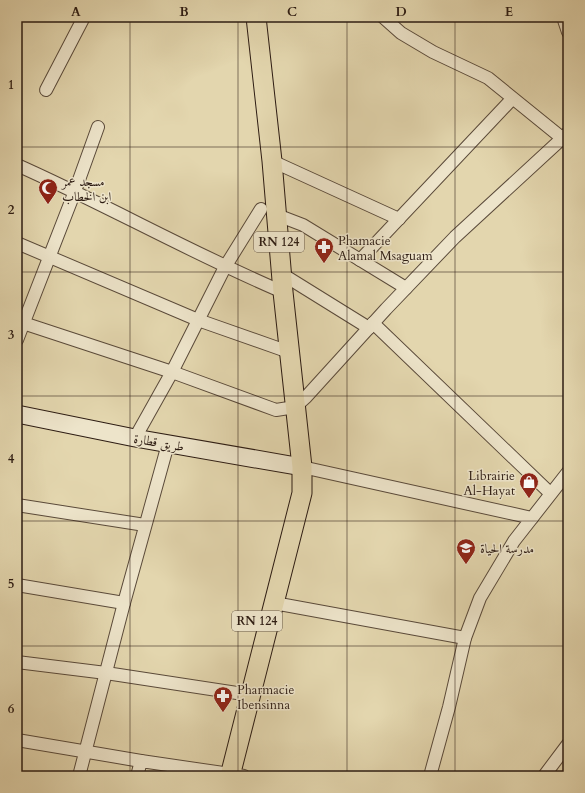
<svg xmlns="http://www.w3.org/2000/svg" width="585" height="793" font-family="Cardo,Amiri,serif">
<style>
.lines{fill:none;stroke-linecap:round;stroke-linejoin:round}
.minor-casing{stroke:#5a4a3a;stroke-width:14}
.secondary-casing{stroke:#2d1c13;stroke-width:19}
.primary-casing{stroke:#2d1c13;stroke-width:21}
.minor{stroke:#ede4ca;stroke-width:12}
.secondary{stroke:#ede4ca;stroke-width:17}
.primary{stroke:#e3d6ae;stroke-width:19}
.grid{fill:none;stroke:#2d1c13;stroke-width:1;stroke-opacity:0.55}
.labels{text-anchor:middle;stroke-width:3;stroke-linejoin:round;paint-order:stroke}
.shield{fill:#ede4ca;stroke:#67584a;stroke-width:1}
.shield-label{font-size:12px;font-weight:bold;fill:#2d1c13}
.poi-label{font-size:13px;fill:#2d1c13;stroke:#ede4ca;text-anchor:start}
.street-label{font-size:13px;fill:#2d1c13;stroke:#ede4ca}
.neatline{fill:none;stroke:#2d1c13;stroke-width:1.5}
.grid-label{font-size:13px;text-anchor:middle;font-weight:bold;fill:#2d1c13}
</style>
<rect width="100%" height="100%" fill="#e3d6ae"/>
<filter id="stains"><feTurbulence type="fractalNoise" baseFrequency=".005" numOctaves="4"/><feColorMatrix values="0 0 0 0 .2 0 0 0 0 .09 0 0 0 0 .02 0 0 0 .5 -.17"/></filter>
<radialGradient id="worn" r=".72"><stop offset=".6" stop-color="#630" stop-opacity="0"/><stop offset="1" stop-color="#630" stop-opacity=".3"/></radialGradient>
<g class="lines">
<g class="minor-casing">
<g id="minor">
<polyline points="383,17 401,33 433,52 488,78 562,138"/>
<polyline points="563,17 568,32"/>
<polyline points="46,90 84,17"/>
<polyline points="272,161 399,219"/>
<path d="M17,165C107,205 193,254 283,292"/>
<polyline points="277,215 303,225 406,288"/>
<polyline points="17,243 198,320 289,352"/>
<polyline points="360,260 512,99"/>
<polyline points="282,274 369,328"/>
<polyline points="17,321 172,372 276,410 295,407 306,397 386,309 455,237 568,133"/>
<polyline points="373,323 550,493"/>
<polyline points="17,340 75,191 98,127"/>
<polyline points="135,438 172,372 225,267 261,209"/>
<polyline points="302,467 532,518 568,472"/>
<polyline points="17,505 145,525"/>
<polyline points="17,585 124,603"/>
<polyline points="274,603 465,638"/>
<polyline points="17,662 106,673 250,695"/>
<polyline points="17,740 141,761"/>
<polyline points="79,776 124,603 168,444"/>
<polyline points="137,776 141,761 244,776"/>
<polyline points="430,776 449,707 465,638 480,598 514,541 532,518"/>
<polyline points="544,776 568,744"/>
</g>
</g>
<g class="secondary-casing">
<polyline id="secondary" points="17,414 135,438 302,467"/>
</g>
<g class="primary-casing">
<polyline id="primary" points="230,776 302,493 302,467 283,292 272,161 256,17"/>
</g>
<use href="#minor" class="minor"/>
<use href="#secondary" class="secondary"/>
<use href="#primary" class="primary"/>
</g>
<path class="grid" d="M130,17V776M238,17V776M347,17V776M455,17V776M17,147H568M17,272H568M17,396H568M17,521H568M17,646H568"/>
<defs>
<g id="mosque-pin" transform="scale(1)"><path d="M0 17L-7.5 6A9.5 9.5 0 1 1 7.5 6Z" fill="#8f2418" stroke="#ede4ca"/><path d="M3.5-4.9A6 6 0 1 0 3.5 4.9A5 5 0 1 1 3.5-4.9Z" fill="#fff"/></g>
<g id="pharmacy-pin" transform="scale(1)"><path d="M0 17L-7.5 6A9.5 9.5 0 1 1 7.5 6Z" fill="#8f2418" stroke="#ede4ca"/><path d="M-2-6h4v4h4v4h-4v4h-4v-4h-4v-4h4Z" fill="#fff"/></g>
<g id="shop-pin" transform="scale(1)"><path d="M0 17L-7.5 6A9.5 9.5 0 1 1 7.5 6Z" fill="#8f2418" stroke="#ede4ca"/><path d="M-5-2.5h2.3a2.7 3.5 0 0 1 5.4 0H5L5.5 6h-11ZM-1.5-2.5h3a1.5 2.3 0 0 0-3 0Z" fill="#fff"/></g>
<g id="school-pin" transform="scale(1)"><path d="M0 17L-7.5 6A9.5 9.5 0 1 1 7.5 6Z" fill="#8f2418" stroke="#ede4ca"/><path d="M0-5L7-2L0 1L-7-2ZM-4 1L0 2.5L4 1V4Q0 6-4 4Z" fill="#fff"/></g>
</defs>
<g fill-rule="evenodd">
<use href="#mosque-pin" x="48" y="188"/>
<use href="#pharmacy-pin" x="324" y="247"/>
<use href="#shop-pin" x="529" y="482"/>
<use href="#school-pin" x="466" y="548"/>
<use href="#pharmacy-pin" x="223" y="696"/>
</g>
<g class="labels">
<g class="shield">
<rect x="254" y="232" width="50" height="20" rx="3"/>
<rect x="232" y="611" width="50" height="20" rx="3"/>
</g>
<g class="shield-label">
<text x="279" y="246">RN 124</text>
<text x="257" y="625">RN 124</text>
</g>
<g class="poi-label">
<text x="62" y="186">مسجد عمر<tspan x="62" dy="15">ابن الخطاب</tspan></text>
<text x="338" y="245">Phamacie<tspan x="338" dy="15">Alamal Msaguam</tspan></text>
<text x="515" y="480" text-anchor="end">Librairie<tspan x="515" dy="15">Al-Hayat</tspan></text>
<text x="480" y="553">مدرسة الحياة</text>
<text x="237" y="694">Pharmacie<tspan x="237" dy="15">Ibensinna</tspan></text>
</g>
<g class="street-label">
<text transform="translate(159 442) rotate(10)" y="5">طريق قطارة</text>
</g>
</g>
<rect width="585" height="793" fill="none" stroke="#e3d6ae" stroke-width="44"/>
<rect x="22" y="22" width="541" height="749" class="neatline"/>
<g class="grid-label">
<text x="76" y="16">A</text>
<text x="184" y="16">B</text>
<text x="292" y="16">C</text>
<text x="401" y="16">D</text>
<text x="509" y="16">E</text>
<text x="11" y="89">1</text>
<text x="11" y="214">2</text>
<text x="11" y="339">3</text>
<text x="11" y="463">4</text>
<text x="11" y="588">5</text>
<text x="11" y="713">6</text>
</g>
<rect width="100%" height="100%" filter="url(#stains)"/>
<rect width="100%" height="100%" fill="url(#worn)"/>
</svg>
